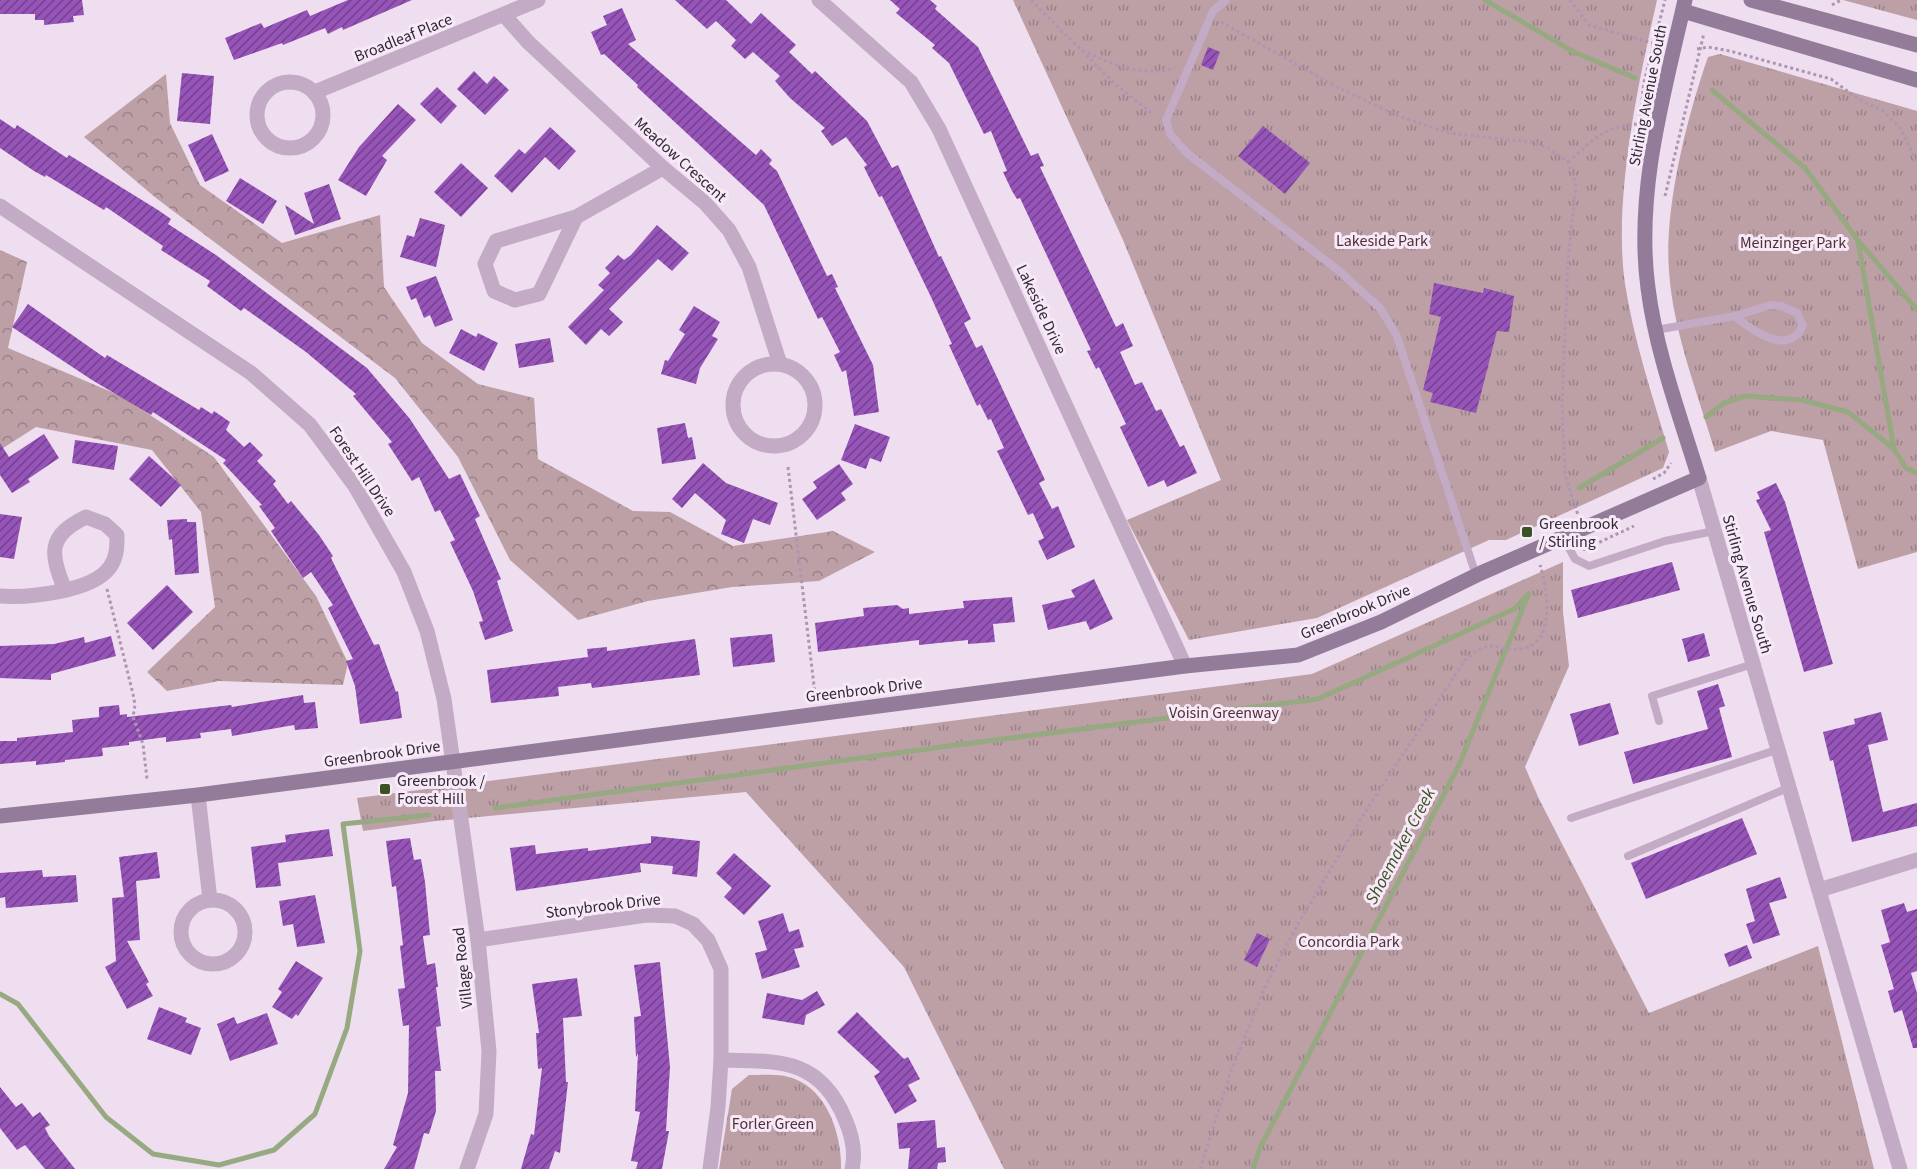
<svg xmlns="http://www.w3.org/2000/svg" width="1917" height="1169" font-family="'Source Sans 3',sans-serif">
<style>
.forest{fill:url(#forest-crowns)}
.park{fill:url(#park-tufts)}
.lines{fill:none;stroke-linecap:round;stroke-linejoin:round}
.stream{stroke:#96a980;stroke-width:5}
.building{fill:url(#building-hatch)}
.path{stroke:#ae95b2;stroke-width:3;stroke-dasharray:3 3;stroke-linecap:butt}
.lane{stroke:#c3abc6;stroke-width:8}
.street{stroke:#c3abc6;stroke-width:15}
.secondary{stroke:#937c9a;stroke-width:15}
.poi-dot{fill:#3b5223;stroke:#f7e9f8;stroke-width:2}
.labels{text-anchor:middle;stroke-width:6;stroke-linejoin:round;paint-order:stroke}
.street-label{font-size:16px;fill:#322935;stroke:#f7e9f8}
.park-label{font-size:16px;fill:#503037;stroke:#f7e9f8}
.poi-label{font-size:16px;fill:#322935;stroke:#f7e9f8;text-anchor:start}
.water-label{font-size:18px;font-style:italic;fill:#3b5223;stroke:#f7e9f8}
</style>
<defs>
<pattern id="forest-crowns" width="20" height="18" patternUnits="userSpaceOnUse" patternTransform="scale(1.5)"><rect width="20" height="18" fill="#bd9fa6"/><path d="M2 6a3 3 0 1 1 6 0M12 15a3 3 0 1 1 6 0" fill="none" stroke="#9a8288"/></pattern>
<pattern id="park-tufts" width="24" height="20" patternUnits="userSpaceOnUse" patternTransform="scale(1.5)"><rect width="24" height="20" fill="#bd9fa6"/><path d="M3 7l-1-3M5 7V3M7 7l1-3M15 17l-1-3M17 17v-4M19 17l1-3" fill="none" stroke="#9a8288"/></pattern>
<pattern id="building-hatch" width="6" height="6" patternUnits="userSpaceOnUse" patternTransform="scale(1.5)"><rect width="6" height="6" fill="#9653b8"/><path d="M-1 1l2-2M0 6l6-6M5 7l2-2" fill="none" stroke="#74418e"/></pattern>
</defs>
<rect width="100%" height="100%" fill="#eedeef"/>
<g class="forest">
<polygon points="166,74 170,123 200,185 282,243 380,215 384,287 422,343 478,384 534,398 538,459 633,511 670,512 733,546 833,531 875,552 819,581 732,587 648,601 578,620 510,560 458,457 395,378 156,198 84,137"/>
<polygon points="0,250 27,262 8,348 121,396 214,457 316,596 348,663 343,685 219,681 167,691 147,672 215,607 201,512 152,450 36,427 0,450"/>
</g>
<g class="park">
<path d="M1013,0H1657C1638,84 1613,199 1625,284C1634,342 1653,397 1669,452L1663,468L1506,540H1489L1317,618L1189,640L1127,520L1221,480L1123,240Z"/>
<polygon points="1843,0 1917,0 1917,20"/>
<path d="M1720,54L1917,111V552L1858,569L1823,440L1771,431L1715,452C1698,394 1673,332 1669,271C1664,208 1687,117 1708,57Z"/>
<polygon points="1563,562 1563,612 1569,666 1525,767 1539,799 1649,1013 1818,946 1874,1169 1004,1169 904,967 746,792 436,821 363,831 357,798 1312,674"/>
<path d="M749,1075C763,1075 781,1073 795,1079C828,1092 842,1136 841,1169H719L732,1089Z"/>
</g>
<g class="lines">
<g class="stream">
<polyline points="1485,0 1574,52 1635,78"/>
<polyline points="1712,90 1805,168 1857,239 1917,310"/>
<polyline points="1858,241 1894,449"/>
<polyline points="1706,417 1724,403 1746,396 1802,400 1848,412 1894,449 1906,468 1917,473"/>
<polyline points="1579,488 1663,438"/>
<polyline points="495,808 956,745 1318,699 1514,609 1529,594"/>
<polyline points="0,994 18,1004 106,1117 153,1154 219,1165 274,1150 315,1114 347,1028 360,951 343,824 429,815"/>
<polyline points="1253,1169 1260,1148 1459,765 1527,598"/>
</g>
</g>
<g class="building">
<polygon points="0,0 82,0 84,15 73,16 74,22 44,25 44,20 35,20 35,14 0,14"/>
<polygon points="348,0 412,0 343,30 342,27 328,34 325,28 283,45 282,43 234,60 225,38 261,23 264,28 307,10 310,16"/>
<polygon points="675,0 726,0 751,24 761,13 796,45 789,52 812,74 815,71 867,121 892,168 898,165 939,257 941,256 971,319 964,323 976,348 982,345 1045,480 1039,483 1052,509 1058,506 1075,547 1047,560 1038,541 1044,538 1033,513 1028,515 997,451 1004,448 991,419 988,420 980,404 977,406 949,345 952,344 931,297 882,196 879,197 864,167 867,165 846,137 832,146 821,131 825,128 790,98 775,81 780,76 753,52 745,59 731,46 736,40 716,21 707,29"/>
<polygon points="890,0 930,0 937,6 935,9 978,47 1031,156 1038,153 1044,166 1040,167 1116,327 1123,323 1133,346 1120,352 1135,385 1142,382 1156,411 1161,409 1180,447 1184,445 1197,473 1167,487 1164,480 1148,487 1120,427 1126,424 1099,367 1096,369 1087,351 1091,350 1020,198 1017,199 1012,191 1003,172 1007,171 991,131 984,134 949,63 932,48 935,45 896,13 900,9"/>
<polygon points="622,8 636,40 628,44 756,155 761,149 772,160 769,164 777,171 827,276 832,274 838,287 835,288 873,365 879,412 854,416 846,370 842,372 834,355 840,352 822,317 818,319 764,205 637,87 638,85 604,54 601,55 591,32 607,25 603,16"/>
<polygon points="1208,47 1220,52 1213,70 1201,65"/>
<polygon points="474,71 487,84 494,76 509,90 485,115 457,89"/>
<polygon points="182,73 214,76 210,124 177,121"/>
<polygon points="437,87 457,106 441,124 420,104"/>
<polygon points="398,104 416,120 382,156 387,160 366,196 338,180 359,147"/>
<polygon points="0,119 15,129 17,125 67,158 69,155 158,210 171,219 168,224 216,255 367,368 410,419 449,479 460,474 480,516 475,519 501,579 497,581 513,631 485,640 479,622 483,621 473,591 450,542 455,540 440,510 435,512 419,477 412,481 388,444 392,442 353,396 356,394 306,352 244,308 241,311 207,286 210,281 161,250 163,246 106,207 104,210 46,175 45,177 34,171 0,148"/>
<polygon points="1263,126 1310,163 1285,194 1238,156"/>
<polygon points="550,127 576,151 559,170 545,157 512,193 494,176 519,149 525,154"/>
<polygon points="212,134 229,171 205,182 188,145"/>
<polygon points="461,163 488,188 461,217 434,192"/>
<polygon points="240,178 277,201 263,224 226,201"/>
<polygon points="329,184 341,219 295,235 285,205 314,224 304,193"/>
<polygon points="420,218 445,225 436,267 400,257 407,235 414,237"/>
<polygon points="657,225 689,253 672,271 658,259 609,309 623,322 609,336 601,329 586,345 568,327 604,290 598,285 610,273 605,268 618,255 624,260 631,255"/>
<polygon points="436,276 453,320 435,327 430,315 424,318 416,298 411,300 406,287"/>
<polygon points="1434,283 1483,293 1484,288 1514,296 1509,332 1497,331 1476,413 1430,402 1433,393 1423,390 1441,317 1429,314"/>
<polygon points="28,304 105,358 107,355 199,410 201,407 212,414 214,411 230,422 226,430 244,447 250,442 263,455 257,461 276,481 273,484 288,504 291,501 319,535 333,556 331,558 374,645 379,644 396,692 398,691 402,718 360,724 355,686 346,661 353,659 328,608 333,605 311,572 303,578 271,531 275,528 259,506 262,505 223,463 226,460 153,412 151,415 92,380 12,327"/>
<polygon points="694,306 720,322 712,336 718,339 700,368 696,384 661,374 665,360 668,361 685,334 679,330"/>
<polygon points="461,329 476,337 478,333 498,343 484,371 449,353"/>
<polygon points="550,338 554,362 519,368 515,344"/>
<polygon points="685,423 688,438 692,437 696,459 662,464 657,428"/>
<polygon points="855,424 890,437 881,462 870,458 866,469 841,460"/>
<polygon points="44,434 59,458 28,479 30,482 12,493 0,475 0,443 9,457"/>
<polygon points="75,440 118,446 114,470 72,463"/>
<polygon points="149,456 181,485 161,507 129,479"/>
<polygon points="703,463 726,483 778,503 770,525 753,519 744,543 721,534 726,520 695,493 682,508 672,499"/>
<polygon points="839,464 853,484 841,493 846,500 817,520 802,499 817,488 813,482"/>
<polygon points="1776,483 1785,502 1833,664 1804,672 1764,532 1771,530 1756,500 1760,499 1757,492"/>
<polygon points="0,514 22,517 14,559 0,557"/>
<polygon points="187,519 187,522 196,522 199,573 175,575 172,539 169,540 167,520"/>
<polygon points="1672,562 1680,590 1578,618 1571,590"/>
<polygon points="1094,579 1113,619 1090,630 1086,621 1048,630 1042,605 1075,597 1071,590"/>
<polygon points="167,585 193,612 153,650 127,623"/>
<polygon points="1012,597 1015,622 993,624 995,642 968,644 968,640 919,645 919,640 818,652 815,623 864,616 863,608 897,605 903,609 909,608 909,614 964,608 963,601"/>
<polygon points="1704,633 1710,656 1688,662 1682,639"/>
<polygon points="772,634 775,662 733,667 730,638"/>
<polygon points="111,636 116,656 51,674 51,680 0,678 0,646 54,644 84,637 85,643"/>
<polygon points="695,639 700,675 592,688 591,683 558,687 559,696 491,703 487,670 588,657 587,649 607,647 607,651"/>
<polygon points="1718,684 1725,706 1719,708 1732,757 1633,784 1624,752 1708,729 1697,691"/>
<polygon points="303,695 304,703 315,702 318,728 295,730 294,725 232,736 231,729 200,733 201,738 166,742 166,737 129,742 129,745 102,748 103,756 65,760 65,762 36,765 36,761 0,764 0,741 17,741 17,738 73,732 72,720 99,717 99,707 119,705 120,715 127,714 127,717 231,705 232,707"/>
<polygon points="1610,703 1619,734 1579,746 1570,714"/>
<polygon points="1881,712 1888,740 1868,745 1883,812 1917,803 1917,826 1852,842 1833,760 1830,761 1823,732 1855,724 1854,719"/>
<polygon points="1742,818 1757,854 1646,899 1631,863"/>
<polygon points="329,829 333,856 278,863 281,886 256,888 251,847 286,842 285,835"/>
<polygon points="651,836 700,841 697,877 672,874 673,866 640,863 641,872 516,891 510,848 535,845 536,854 588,848 588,851 651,843"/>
<polygon points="410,838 414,860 421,859 425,882 430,935 423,936 427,965 435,963 438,987 436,987 441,1026 436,1027 441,1071 435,1071 436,1111 429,1134 424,1133 414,1169 384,1169 397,1147 393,1145 408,1093 409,1025 403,1026 398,989 405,988 400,946 403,945 396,886 392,887 386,841"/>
<polygon points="157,852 160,878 136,881 140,940 127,941 149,982 146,984 153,996 127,1009 105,967 116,961 112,898 124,897 119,857"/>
<polygon points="734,853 771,886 744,915 724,897 732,888 716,873"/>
<polygon points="42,870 43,877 76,875 78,902 6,908 5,897 0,898 0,873"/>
<polygon points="1780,877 1787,898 1769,903 1780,935 1753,944 1746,924 1755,921 1746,889"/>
<polygon points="315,895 325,943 297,947 293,924 283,926 279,901"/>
<polygon points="1904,903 1907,912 1917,909 1917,971 1911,973 1917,993 1917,1048 1913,1048 1902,1010 1894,1013 1888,991 1894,989 1881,945 1890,942 1881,910"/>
<polygon points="783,913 789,932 799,929 804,947 794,949 800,967 762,979 755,953 767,950 758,921"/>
<polygon points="1257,933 1270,939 1257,967 1244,960"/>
<polygon points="1747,945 1752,958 1729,967 1724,954"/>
<polygon points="296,961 323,978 298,1016 296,1014 292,1019 272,1007 282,992 278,989"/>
<polygon points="660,962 670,1067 666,1131 669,1131 662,1169 636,1169 638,1162 631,1161 640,1112 635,1111 638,1053 636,1057 634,1017 641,1016 634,965"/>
<polygon points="577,978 582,1016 563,1018 566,1082 568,1082 560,1153 555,1151 549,1169 521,1169 531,1134 534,1135 542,1068 538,1069 536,1033 539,1033 532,984"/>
<polygon points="817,991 825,1005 806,1015 804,1025 762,1018 767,993 802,1000"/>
<polygon points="159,1007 187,1018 185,1022 201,1028 191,1055 147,1039"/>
<polygon points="857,1012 904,1059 908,1057 920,1079 908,1085 917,1101 895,1114 874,1076 880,1072 837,1032"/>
<polygon points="267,1013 278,1044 230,1061 217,1024 234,1017 237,1024"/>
<polygon points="0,1087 16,1107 22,1103 33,1117 40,1112 50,1125 45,1128 49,1136 75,1169 45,1169 25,1145 17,1150 0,1128"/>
<polygon points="935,1120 937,1148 945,1147 946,1162 938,1163 937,1169 908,1169 910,1148 899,1149 897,1123"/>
</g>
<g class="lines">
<g class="path">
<polyline points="1031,0 1115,84 1154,115"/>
<polyline points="1570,0 1589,25 1652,43"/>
<polyline points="1832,5 1841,0"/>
<polyline points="1221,22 1335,86 1396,115 1448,133 1532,142 1548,148 1568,162 1576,185 1568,261 1562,404 1565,475 1578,515"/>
<polyline points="1697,49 1708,47 1730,51 1831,79 1858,99 1883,111 1901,129 1917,162"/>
<path d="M1082,50C1113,65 1140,77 1175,68"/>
<polyline points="1639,130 1644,82 1665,0"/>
<path d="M1568,162C1594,140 1603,126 1638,124"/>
<polyline points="1665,196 1704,33"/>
<polyline points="788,467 815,694"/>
<polyline points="1653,479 1664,473 1671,463"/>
<polyline points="1550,523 1559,520"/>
<polyline points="1583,550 1634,526"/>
<polyline points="107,589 133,694 135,705 133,717 143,744 147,779"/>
<path d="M1200,1169L1232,1068L1266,985L1299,922L1362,817L1465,660C1494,633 1498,655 1525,648C1556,641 1547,586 1540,565"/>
</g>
<g class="lane">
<polyline points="1226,0 1213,11 1166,120 1170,134 1187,153 1339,271 1380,308 1396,334 1476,575"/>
<path d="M1656,330L1735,316L1771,305L1781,306L1797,313L1803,325C1790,358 1751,330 1735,316"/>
<polyline points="1563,537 1575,559 1589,566 1665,541 1714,531"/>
<polyline points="1659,721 1652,696 1753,664"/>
<polyline points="1571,818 1779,749"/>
<polyline points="1628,856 1790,787"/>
</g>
<g class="street">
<polyline points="819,0 911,82 939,129 1185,666"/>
<polyline points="504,15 528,42 663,168 705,203 729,230 749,267 780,364"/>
<circle cx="290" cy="115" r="33"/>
<polyline points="315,92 538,0"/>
<polyline points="0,206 251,373 310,425 355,486 404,572 427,631 444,699 478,940 489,1051 486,1114 467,1169"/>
<polyline points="576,217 539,294 515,300 494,291 485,264 496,241 576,217 663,168"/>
<circle cx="774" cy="405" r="41"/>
<polyline points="1699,478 1900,1169"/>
<path d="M0,596C27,598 93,592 110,567C117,557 117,547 117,535L105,524L86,517C47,536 50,553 65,590"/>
<polyline points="198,795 210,900"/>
<polyline points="1819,890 1917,860"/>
<circle cx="213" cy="932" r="32"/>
<polyline points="478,940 646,915 675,916 693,924 708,940 721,969 721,1060 718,1107 710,1169"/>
<path d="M721,1060C779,1061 820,1058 845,1119C852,1135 856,1152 852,1169"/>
</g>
<g class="secondary">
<polyline points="1751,0 1917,45"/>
<polyline points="1683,11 1917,80"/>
<path d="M0,816L198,795L1185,666L1298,655L1381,622L1481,573L1699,478C1680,416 1656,352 1648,288C1635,192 1664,93 1685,0"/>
</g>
</g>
<g class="poi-dot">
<rect x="1521" y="526" width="12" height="12" rx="3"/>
<rect x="379" y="783" width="12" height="12" rx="3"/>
</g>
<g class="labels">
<g class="street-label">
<text transform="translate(403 37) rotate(-22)" y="6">Broadleaf Place</text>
<text transform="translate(1647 95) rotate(-79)" y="6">Stirling Avenue South</text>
<text transform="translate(681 159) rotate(42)" y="6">Meadow Crescent</text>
<text transform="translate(1042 309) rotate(65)" y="6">Lakeside Drive</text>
<text transform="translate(363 471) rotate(56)" y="6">Forest Hill Drive</text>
<text transform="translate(1748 584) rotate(74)" y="6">Stirling Avenue South</text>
<text transform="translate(1355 611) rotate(-23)" y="6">Greenbrook Drive</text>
<text transform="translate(864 689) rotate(-7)" y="6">Greenbrook Drive</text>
<text transform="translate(382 753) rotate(-8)" y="6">Greenbrook Drive</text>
<text transform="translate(603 905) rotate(-7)" y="6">Stonybrook Drive</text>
<text transform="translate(462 968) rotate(-96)" y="6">Village Road</text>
</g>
<g class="park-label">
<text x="1382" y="246">Lakeside Park</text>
<text x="1793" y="248">Meinzinger Park</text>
<text x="1224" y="718">Voisin Greenway</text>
<text x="1349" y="947">Concordia Park</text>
<text x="773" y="1129">Forler Green</text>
</g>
<g class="poi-label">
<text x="1539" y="529">Greenbrook<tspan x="1539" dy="18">/ Stirling</tspan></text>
<text x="397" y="786">Greenbrook /<tspan x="397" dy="18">Forest Hill</tspan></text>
</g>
<g class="water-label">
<text transform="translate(1400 846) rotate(-62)" y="6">Shoemaker Creek</text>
</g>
</g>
</svg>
